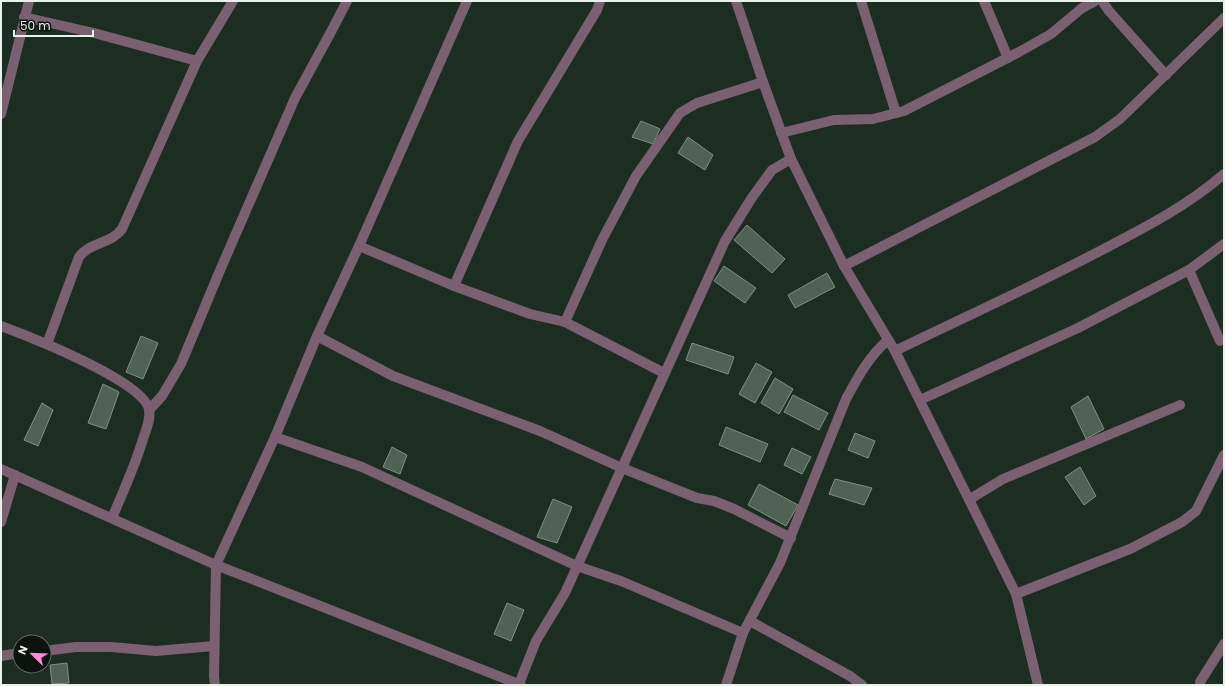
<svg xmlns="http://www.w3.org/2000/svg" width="1225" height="686" font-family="Poppins,sans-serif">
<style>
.building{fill:#4f6255;stroke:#7e9284}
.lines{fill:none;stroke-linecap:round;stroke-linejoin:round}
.minor{stroke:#7b6072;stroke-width:10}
</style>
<rect width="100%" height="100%" fill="#1c2d22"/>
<g class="building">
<polygon points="641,121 660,129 653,144 632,137"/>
<polygon points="688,137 713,155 705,170 678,153"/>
<polygon points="747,225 785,259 772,273 734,240"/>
<polygon points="724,266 756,288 745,303 714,281"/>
<polygon points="827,273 835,287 795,308 788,295"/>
<polygon points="141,336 158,343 143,379 126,372"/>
<polygon points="692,343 734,357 728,374 686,360"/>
<polygon points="756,363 772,372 755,403 739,394"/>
<polygon points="775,378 793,389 779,414 761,403"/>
<polygon points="103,384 119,392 106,429 88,423"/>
<polygon points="793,395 828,413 819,430 784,412"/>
<polygon points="1088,396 1104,429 1086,439 1071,407"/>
<polygon points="42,403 53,410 38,446 24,440"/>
<polygon points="726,427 768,444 760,462 719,445"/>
<polygon points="855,433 875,441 868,458 848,450"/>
<polygon points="392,447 407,455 400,474 383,467"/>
<polygon points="792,448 811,457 802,474 784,465"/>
<polygon points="1080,467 1096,496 1084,505 1065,477"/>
<polygon points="835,479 872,488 864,505 829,494"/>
<polygon points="759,484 798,505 786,526 748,505"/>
<polygon points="553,499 572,507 557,543 537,537"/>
<polygon points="507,603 524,610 511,641 494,634"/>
<polygon points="67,663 69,683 52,684 50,665"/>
</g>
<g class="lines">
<g class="minor">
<polyline points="736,1 763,82 791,159 844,266 895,351 1016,594 1038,685"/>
<polyline points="861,1 896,113"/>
<polyline points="984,1 1008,58"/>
<polyline points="1102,1 1109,11 1166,75"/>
<polyline points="24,17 94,33 197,61"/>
<polyline points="1,114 29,1"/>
<polyline points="781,133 834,120 873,119 904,111 1019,52 1051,34 1082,8 1095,1"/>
<polyline points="359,246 454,286 530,314 565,322 664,373"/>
<polyline points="844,266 1095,137 1120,119 1224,18"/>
<polyline points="1189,270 1220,341"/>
<polyline points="454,286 518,141 597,10 600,1"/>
<polyline points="565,322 602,240 636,176 680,113 697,103 763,82"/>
<path d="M1,326C28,336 146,382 149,410C151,419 146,430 143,439C135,466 123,492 112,518"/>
<polyline points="317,336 393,376 540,431 622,468 697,498 714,501 734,509 791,538"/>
<path d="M47,344L79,257C90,242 111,244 122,229L197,61L233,1"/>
<path d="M895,351C963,318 1031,287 1098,252C1142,229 1186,207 1224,174"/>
<polyline points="920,400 1078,328 1189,270 1224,244"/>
<polyline points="150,409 162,396 181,364 221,268 295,98 332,30 347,1"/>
<polyline points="275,437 362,467 577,566 621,581 743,633"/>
<polyline points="1,469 216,565 521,685"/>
<polyline points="970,499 1003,479 1180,405"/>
<polyline points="1,522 15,475"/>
<polyline points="1016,594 1130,549 1182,522 1196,511 1224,455"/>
<polyline points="750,621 850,676 862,685"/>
<polyline points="44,651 76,647 111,647 156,651 214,646"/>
<polyline points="1,656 20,653"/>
<polyline points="1200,682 1224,644"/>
<polyline points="519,684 536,641 565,593 725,241 751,199 772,170 791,159"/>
<polyline points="215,685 214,676 216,565 275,437 317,336 359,246 467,1"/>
<path d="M726,685L743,633L780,563L846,399C858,377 869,356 888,340"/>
</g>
</g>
<rect width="1225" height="686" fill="none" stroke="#e7f2ea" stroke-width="4"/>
<g transform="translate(32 654) rotate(293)"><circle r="19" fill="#0c130e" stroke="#646c66"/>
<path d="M0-3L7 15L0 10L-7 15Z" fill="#ff85df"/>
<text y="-6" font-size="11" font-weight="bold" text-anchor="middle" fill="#e7f2ea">N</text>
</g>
<path d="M14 30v6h79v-6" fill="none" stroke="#e7f2ea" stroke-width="2"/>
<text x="20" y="30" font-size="12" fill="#e7f2ea" stroke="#0c130e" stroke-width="3" paint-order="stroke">50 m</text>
</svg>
